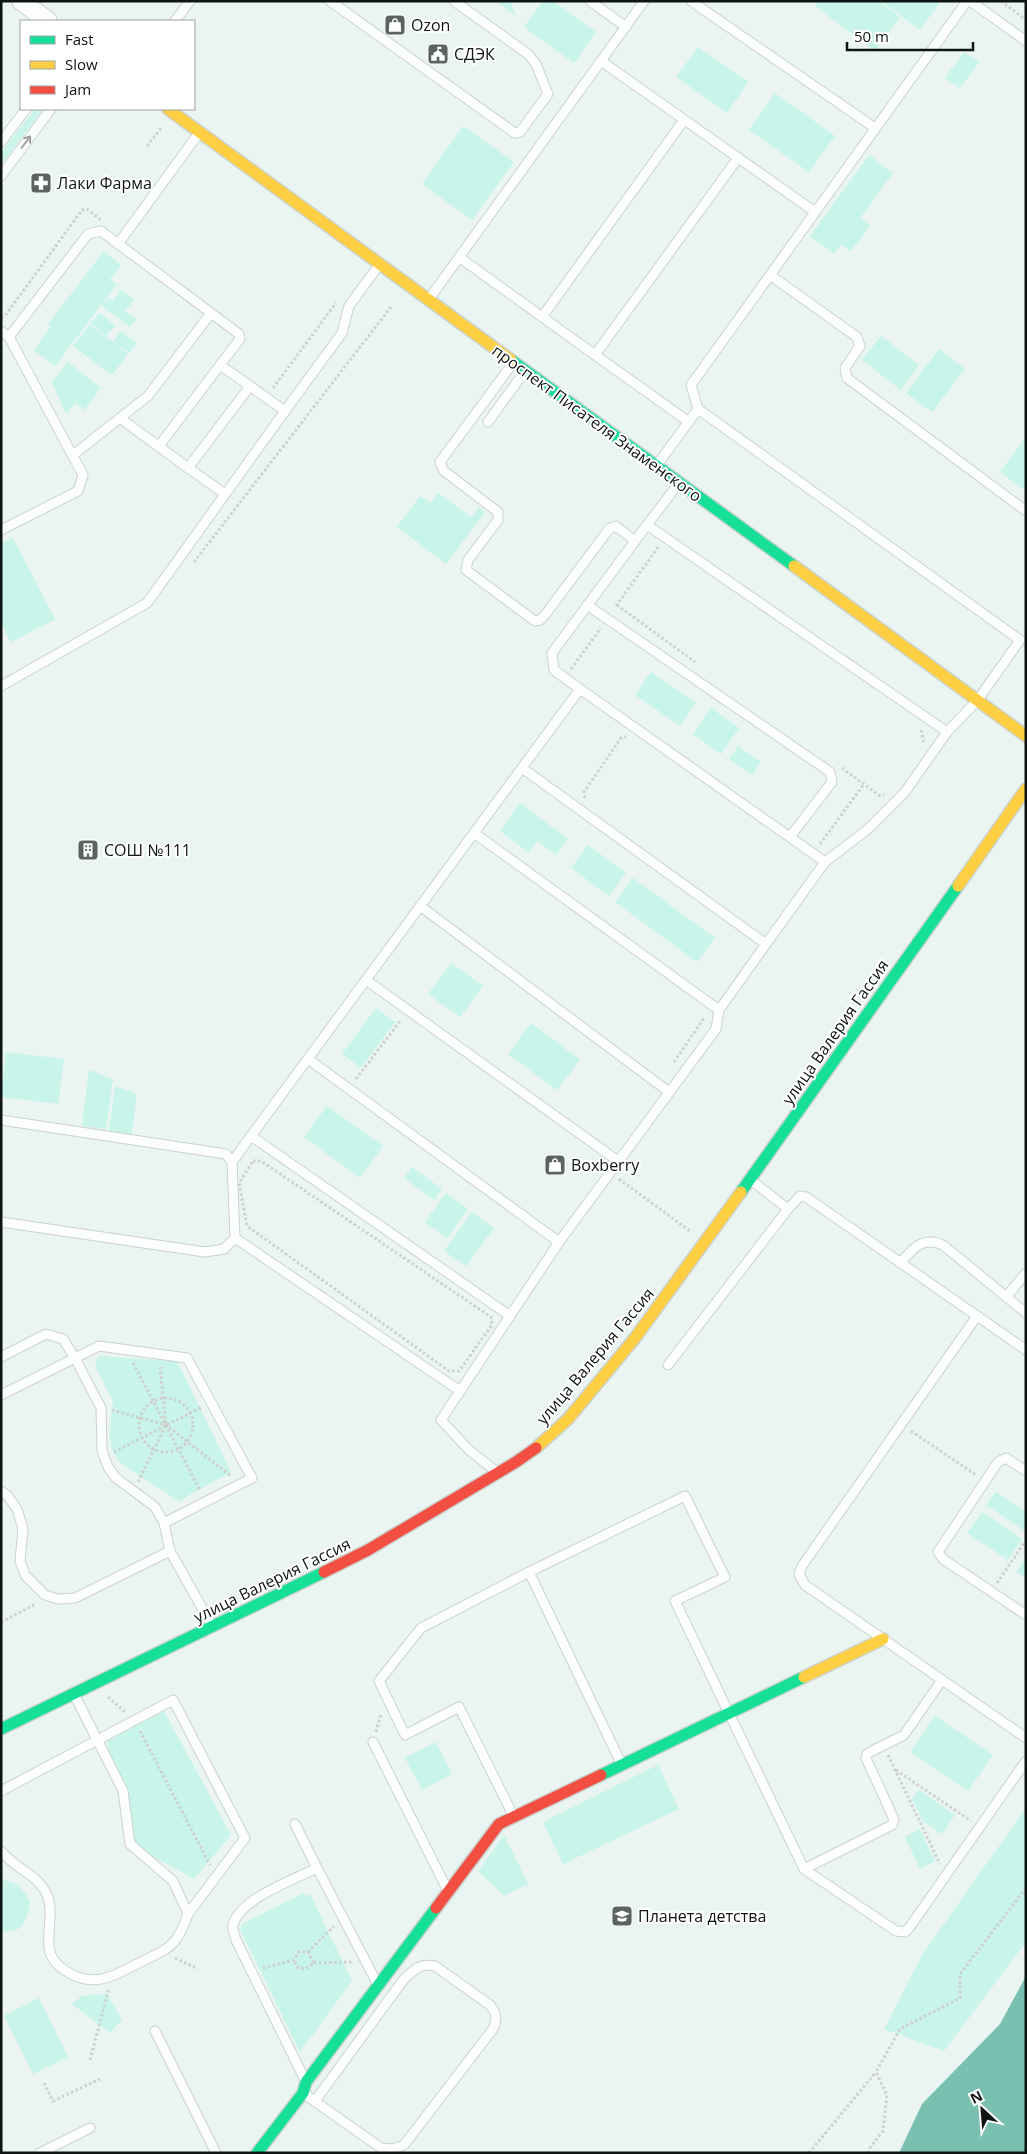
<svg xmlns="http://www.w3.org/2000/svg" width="1027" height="2154" font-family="'Open Sans',sans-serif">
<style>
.green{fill:#c8f4e9}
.water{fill:#79c0b1}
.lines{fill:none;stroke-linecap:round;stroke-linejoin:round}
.lane-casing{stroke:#cad2cf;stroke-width:11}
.street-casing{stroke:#cad2cf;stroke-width:20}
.fast-casing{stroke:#cad2cf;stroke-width:14}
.slow-casing{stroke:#cad2cf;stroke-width:14}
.jam-casing{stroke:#cad2cf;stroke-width:14}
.path{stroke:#cdd0cf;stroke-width:3;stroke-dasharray:2.5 2.5;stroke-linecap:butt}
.lane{stroke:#fcfefd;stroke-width:9}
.street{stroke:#fcfefd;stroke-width:18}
.fast{stroke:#16e098;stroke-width:11}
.slow{stroke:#ffcf43;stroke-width:11}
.jam{stroke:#f24e42;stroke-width:11}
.oneway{stroke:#9da09f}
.labels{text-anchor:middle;stroke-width:4;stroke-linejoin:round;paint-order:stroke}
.poi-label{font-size:16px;fill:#0e1412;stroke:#fff;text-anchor:start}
.street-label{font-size:16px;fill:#0e1412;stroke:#fff}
</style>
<rect width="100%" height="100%" fill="#eaf5f2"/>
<g class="green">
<polygon points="495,1 510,1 516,16"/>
<polygon points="543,1 553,1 596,32 574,63 524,27"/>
<polygon points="818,1 879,1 900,17 875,51 815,6"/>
<polygon points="881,1 936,1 939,4 920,30"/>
<polygon points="698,47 748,82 727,113 676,77"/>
<polygon points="964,52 979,62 960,88 945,78"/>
<polygon points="775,93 835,136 809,172 749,130"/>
<polygon points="35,109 43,109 1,165 1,153"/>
<polygon points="463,126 514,162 472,220 422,184"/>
<polygon points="869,155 893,173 860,218 870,226 851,251 841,245 834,254 810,236"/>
<polygon points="104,251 121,265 110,279 117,284 55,366 34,350 51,327 48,324"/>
<polygon points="121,290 134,300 125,311 136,319 130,327 102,306 108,298 113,301"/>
<polygon points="99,313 115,325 106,336 91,323"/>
<polygon points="90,324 128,354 112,375 73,346"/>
<polygon points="121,331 137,343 129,353 113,341"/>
<polygon points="881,336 919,365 901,390 862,360"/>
<polygon points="939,349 965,369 932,412 906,393"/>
<polygon points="68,362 101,388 84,410 75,403 67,413 64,410 52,382"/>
<polygon points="1026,437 1026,491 1000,472"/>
<polygon points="438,493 471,517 479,507 485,512 446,564 397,527 420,496 431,503"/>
<polygon points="13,538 55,619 11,642 1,624 1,543"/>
<polygon points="651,672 696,703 680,726 635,695"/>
<polygon points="711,708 739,728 721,754 693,734"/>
<polygon points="738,746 761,762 752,775 729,759"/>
<polygon points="520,803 568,839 556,855 537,841 528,852 500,831"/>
<polygon points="588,845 626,873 609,896 571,868"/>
<polygon points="633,878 715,938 697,962 615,902"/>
<polygon points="451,963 483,986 460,1017 428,994"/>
<polygon points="376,1008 395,1022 361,1068 342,1054"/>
<polygon points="531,1023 580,1060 557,1090 508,1054"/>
<polygon points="6,1052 64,1059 58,1104 1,1097"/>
<polygon points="89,1070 113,1079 106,1129 82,1126"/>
<polygon points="115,1086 137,1094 132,1134 109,1131"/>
<polygon points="327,1106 383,1146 360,1178 304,1137"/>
<polygon points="412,1167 442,1189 434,1200 404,1178"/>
<polygon points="446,1193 468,1209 447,1238 425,1222"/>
<polygon points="472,1212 494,1228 466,1266 444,1251"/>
<polygon points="98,1356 177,1361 231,1472 179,1501 120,1463 113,1452 109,1436 113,1401 95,1365"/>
<polygon points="996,1492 1026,1512 1026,1532 986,1505"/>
<polygon points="982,1512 1022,1539 1008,1560 967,1533"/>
<polygon points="1026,1557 1026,1578 1016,1572"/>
<polygon points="164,1711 231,1835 194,1879 130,1844 107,1741"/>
<polygon points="935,1716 993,1755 968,1791 910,1752"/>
<polygon points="436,1742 452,1774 422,1790 405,1758"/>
<polygon points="658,1765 679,1809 563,1864 543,1822"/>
<polygon points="919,1790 955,1815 942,1834 923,1821 912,1799"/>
<polygon points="1026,1808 1026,1942 944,2051 884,2029 922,1955"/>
<polygon points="920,1829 935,1861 920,1869 905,1837"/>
<polygon points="504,1835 528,1884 504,1896 478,1871"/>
<path d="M3,1880L19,1885L30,1901C28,1917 23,1936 1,1931V1881Z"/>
<polygon points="302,1894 311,1896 352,1981 300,2052 240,1930 242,1924"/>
<polygon points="107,1994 122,2020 110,2033 72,2004 82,1996"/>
<polygon points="39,1998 68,2057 33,2074 4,2016"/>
</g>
<polygon class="water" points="1026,1976 1026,2153 899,2153 922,2104 1000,2024"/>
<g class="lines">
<g class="lane-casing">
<g id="lane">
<polyline points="330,1 512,131 515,133 520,132 548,94 536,64 528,54 454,1"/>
<polyline points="590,1 626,27"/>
<polyline points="644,1 601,61 815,212"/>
<polyline points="691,1 875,128"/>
<polyline points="970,1 1026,41"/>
<polyline points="175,21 190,1"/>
<polyline points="1,142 26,109"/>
<polyline points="1,176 51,109"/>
<polyline points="118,244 199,133"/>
<polyline points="459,257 595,355"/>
<polyline points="770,275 857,337 860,346 845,368 847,378 1026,511"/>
<polyline points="429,299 601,61"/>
<polyline points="211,313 239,334 240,339 220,365 250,386"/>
<polyline points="542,317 684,120"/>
<polyline points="1,331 9,337 83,475 78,491 1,530"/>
<polyline points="9,337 88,234 101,231 211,313 148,396 120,418"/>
<polyline points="513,363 440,462 444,471 498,512 498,520 468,560 466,570 535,621 540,620 545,615 609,529 616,526 635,541"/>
<polyline points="698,409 1020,640 977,701 947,732"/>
<polyline points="488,422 525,371"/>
<polyline points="689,422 595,355 738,158"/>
<polyline points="159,446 220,365"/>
<polyline points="73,455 120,418 188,468 250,386 285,411 342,333 349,306 379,265"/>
<polyline points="657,465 698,409 691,385 967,1"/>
<polyline points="188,468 225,494"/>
<polyline points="647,525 679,483"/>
<polyline points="587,605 830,772 832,782 790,837"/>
<polyline points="1,686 147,603 285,411"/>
<polyline points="522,768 766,944 825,862 580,689"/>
<polyline points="474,833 719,1010"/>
<polyline points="420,906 669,1092"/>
<polyline points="366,980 618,1161"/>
<polyline points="308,1059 559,1242"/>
<polyline points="1,1120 226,1154 232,1162 235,1238 224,1249 205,1252 1,1222"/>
<polyline points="251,1136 580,689 554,670 552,653 647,525 947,732 905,792 867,830 825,862"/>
<polyline points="232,1162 251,1136 510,1316"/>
<polyline points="751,1180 788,1209 800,1196 806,1197 1026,1350"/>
<polyline points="235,1238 460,1391"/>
<path d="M900,1263C913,1248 923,1236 943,1245L1026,1313"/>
<polyline points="1006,1297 1026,1273"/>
<polyline points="977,1316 802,1566 799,1574 805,1585 1026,1738"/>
<polyline points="1,1357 46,1334 63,1339 75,1358 99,1346 187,1358 252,1478 164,1523"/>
<polyline points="668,1365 788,1209"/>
<polyline points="1,1395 75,1358 101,1408 102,1451 108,1467 116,1478 155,1507 164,1523 170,1551 211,1624"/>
<polyline points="1026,1471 1006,1458 998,1462 938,1552 943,1559 1026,1615"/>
<polyline points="497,1472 469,1450 441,1420 559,1242 716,1029 719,1010 766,944"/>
<polyline points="1,1491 7,1495 17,1509 23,1529 20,1561 25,1575 45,1595 58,1599 75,1598 170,1551"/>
<polyline points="373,1742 447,1889"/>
<polyline points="622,1765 529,1572 685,1496 725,1577 675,1601 804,1869 896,1931 905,1932 909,1928 1026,1761"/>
<polyline points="1,1791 173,1700 245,1838 188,1914"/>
<polyline points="514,1817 459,1707 405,1735 379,1681 421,1628 529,1572"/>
<path d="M295,1824L317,1868C295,1879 239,1899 233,1925C232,1929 235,1935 236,1940L305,2080"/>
<path d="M1,1851C15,1869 38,1874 47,1895C54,1911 47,1930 49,1947C50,1957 57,1966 66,1971C90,1987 109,1979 133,1966C146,1959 169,1951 177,1938C182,1931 185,1922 188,1914L173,1881L130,1844L123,1791L74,1694"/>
<polyline points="317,1868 377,1983"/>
<polyline points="804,1869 892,1825 894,1820 892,1815 866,1758 867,1754 872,1751 904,1735 942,1680"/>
<polyline points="155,2031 216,2153"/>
<path d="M303,2093L381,2148L392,2149L404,2145L493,2029C498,2019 496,2013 490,2005L435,1966C420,1963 415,1969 404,1979L315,2101"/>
<polyline points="40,2153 90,2128"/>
</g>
</g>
<g class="street-casing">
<polyline id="street" points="21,1 48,21"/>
</g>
<g class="fast-casing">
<g id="fast">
<polyline points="511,360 794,566"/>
<polyline points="741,1192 958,886"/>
<polyline points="1,1729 324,1572"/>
<polyline points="601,1775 804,1677"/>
<polyline points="257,2153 303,2093 306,2082 436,1908"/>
</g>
</g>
<g class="slow-casing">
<g id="slow">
<polyline points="168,109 511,360"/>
<polyline points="794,566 1026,736"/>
<polyline points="958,886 1026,789"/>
<polyline points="536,1448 568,1419 635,1338 741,1192"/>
<polyline points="804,1677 883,1639"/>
</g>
</g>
<g class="jam-casing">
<g id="jam">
<polyline points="324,1572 368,1550 516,1462 536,1448"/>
<polyline points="436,1908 499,1824 601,1775"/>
</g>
</g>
<g class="path">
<polyline points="1001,1 1026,20"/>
<polyline points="147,146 162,127"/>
<polyline points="1,317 5,316 82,210 87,209 101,220"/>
<polyline points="273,388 336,303"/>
<polyline points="194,562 391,307"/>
<polyline points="617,605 695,662"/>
<polyline points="616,606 659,546"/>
<polyline points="571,669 601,628"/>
<polyline points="921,730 924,743"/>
<polyline points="842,768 880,796 884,795"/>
<polyline points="585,798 584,792 621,738 626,737"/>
<polyline points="820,844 864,784"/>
<polyline points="674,1062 704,1018"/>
<polyline points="356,1079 401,1020"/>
<polygon points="253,1161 261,1161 491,1317 492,1325 459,1371 449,1371 247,1226 239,1183"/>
<polyline points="619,1179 690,1231"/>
<polyline points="133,1363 200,1490"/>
<circle cx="166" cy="1425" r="27"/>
<polyline points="112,1410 166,1425 231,1476"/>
<polyline points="911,1431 976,1475"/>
<polyline points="114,1452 202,1407"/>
<polyline points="138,1482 166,1425 160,1367"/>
<polyline points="997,1583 1026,1540"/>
<polyline points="1,1622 36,1604"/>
<polyline points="108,1697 126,1713"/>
<polyline points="140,1731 210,1865"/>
<polyline points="376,1732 381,1714"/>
<polyline points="888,1755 940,1864"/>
<polyline points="896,1770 971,1821"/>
<polyline points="308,1952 334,1926"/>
<polyline points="175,1958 196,1968"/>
<polyline points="314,1963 353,1962"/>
<polyline points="263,1968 294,1960 299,1952 308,1952 314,1963 305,1969 297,1967 294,1960"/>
<polyline points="90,2060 109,1988"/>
<polyline points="44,2083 53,2101 100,2079"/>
<polyline points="809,2153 876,2072"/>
<polyline points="868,2153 869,2149 883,2131 887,2095 876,2072 900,2029 960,1998 960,1974 1026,1888"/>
</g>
<use href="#lane" class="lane"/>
<use href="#street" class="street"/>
<use href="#fast" class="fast"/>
<use href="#slow" class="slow"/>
<use href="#jam" class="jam"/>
</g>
<defs><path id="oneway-shaft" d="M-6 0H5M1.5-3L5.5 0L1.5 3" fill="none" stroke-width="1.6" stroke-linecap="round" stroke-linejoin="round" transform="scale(1.25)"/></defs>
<use class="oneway" href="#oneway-shaft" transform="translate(26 142) rotate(-53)"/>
<defs>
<g id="shop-square" transform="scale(1.125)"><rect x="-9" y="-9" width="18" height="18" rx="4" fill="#5b6360" stroke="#fff"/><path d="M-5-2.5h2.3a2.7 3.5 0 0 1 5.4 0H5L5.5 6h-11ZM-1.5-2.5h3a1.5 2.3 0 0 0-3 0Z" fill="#fff"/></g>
<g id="civic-square" transform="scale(1.125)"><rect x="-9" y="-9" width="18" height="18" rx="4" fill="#5b6360" stroke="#fff"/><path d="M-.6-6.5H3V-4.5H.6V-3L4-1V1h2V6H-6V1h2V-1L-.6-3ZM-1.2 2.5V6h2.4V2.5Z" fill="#fff"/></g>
<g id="pharmacy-square" transform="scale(1.125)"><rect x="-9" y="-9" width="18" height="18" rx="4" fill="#5b6360" stroke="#fff"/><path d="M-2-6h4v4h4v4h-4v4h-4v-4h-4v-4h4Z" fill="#fff"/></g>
<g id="building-square" transform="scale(1.125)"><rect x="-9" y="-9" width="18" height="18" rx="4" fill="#5b6360" stroke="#fff"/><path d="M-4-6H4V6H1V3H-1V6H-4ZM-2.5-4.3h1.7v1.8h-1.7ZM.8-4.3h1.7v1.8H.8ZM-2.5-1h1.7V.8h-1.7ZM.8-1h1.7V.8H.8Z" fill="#fff"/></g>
<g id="school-square" transform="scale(1.125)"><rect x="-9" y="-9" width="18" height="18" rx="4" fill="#5b6360" stroke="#fff"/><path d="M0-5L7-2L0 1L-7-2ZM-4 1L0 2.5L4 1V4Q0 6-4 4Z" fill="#fff"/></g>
</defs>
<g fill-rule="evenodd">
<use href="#shop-square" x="395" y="25"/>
<use href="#civic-square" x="438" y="54"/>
<use href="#pharmacy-square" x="41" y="183"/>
<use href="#building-square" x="88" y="850"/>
<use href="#shop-square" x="555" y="1165"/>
<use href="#school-square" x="622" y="1916"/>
</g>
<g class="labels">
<g class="poi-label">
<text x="411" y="31">Ozon</text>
<text x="454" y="60">СДЭК</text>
<text x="57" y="189">Лаки Фарма</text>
<text x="104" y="856">СОШ №111</text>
<text x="571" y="1171">Boxberry</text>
<text x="638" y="1922">Планета детства</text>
</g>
<g class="street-label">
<text transform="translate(597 423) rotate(36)" y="6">проспект Писателя Знаменского</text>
<text transform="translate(835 1032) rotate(-55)" y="6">улица Валерия Гассия</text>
<text transform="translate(595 1356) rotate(-50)" y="6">улица Валерия Гассия</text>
<text transform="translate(272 1580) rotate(-26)" y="6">улица Валерия Гассия</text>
</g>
</g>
<rect width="1027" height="2154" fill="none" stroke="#0e1412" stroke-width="5"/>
<rect x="20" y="20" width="175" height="90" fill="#ffffff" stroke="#9fa1a0"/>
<rect x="30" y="36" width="25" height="8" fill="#16e098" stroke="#9fa1a0"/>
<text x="65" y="45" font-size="15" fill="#0e1412">Fast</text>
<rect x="30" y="61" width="25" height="8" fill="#ffcf43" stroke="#9fa1a0"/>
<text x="65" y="70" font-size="15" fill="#0e1412">Slow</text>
<rect x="30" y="86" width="25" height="8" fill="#f24e42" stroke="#9fa1a0"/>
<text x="65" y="95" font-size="15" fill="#0e1412">Jam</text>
<g transform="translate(982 2109) rotate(334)" stroke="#ffffff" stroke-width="4" paint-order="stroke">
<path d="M0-4L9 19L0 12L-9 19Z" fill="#0e1412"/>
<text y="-8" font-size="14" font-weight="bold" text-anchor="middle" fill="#0e1412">N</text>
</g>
<path d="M847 42v8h126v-8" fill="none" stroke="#0e1412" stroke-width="2.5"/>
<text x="854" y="42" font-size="15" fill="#0e1412" stroke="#ffffff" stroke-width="4" paint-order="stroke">50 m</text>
</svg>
